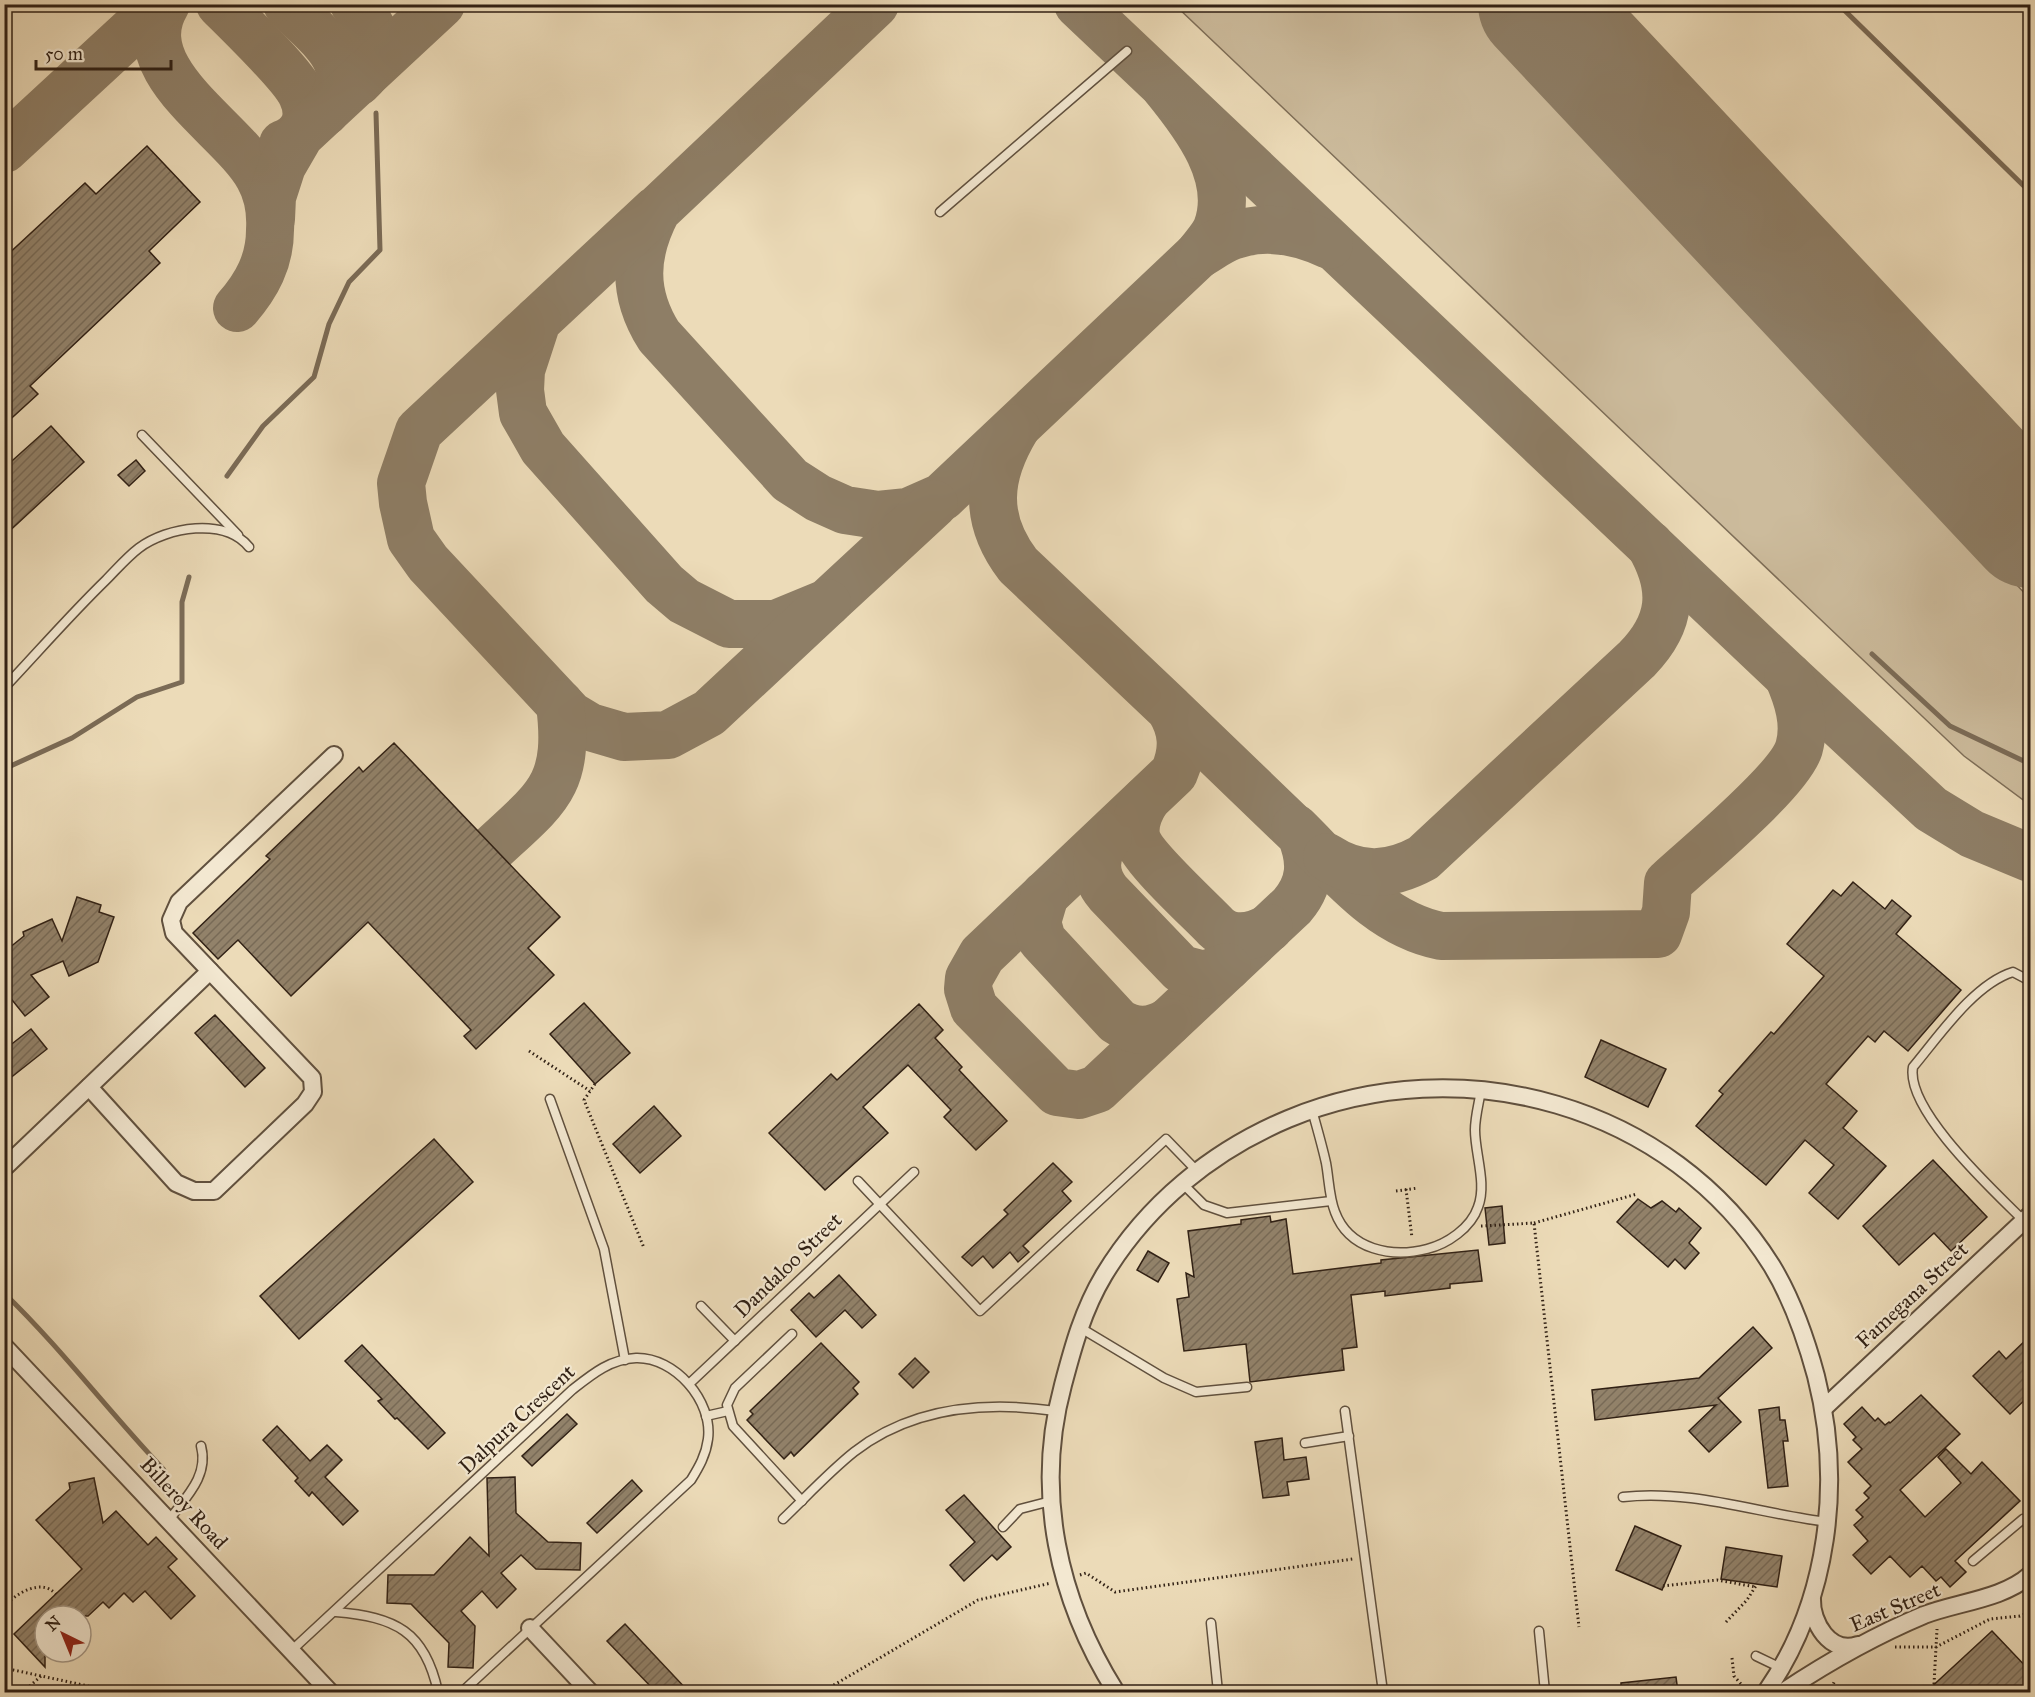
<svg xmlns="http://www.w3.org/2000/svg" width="2035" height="1697" font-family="'IM FELL Great Primer',serif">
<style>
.grass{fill:#ccbb9c;stroke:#7e6e58;stroke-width:1.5}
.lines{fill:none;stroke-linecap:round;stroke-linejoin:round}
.stream{stroke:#7b6b56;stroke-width:5}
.taxiway{stroke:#8e7e66;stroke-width:48}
.runway{stroke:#8e7e66;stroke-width:122}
.building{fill:url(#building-hatch);stroke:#312115;stroke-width:1.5}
.lane-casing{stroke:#60503e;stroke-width:11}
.street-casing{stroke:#60503e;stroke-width:20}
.path{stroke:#312115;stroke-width:3;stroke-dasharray:1.5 3;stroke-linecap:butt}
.lane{stroke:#f3e8d1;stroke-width:8}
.street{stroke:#f3e8d1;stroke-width:16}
.labels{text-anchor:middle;stroke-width:4.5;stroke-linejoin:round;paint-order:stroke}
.street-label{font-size:21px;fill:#312115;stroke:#f3e8d1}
</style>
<defs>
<pattern id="building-hatch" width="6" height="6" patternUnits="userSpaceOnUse" patternTransform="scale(1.5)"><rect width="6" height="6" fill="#92826a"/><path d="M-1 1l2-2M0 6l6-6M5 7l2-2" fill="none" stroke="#786a56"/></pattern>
</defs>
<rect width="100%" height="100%" fill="#ecdbb8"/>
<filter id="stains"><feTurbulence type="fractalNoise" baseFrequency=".00333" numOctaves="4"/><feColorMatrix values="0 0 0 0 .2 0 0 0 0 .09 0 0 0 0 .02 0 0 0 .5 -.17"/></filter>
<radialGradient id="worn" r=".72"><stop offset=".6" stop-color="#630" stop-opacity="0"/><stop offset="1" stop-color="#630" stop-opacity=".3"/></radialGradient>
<polygon class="grass" points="1175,5 1473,5 2030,599 2030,805 1964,756"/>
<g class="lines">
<g class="stream">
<polyline points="1838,4 2030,192"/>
<polyline points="227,476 263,426 314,377 329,324 349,282 380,250 376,113"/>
<polyline points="1872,654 1950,726 2030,764"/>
<polyline points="4,769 72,738 137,697 182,682 182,602 189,577"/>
<path d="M4,1293C61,1348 109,1412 164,1470"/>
</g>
<g class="taxiway">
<path d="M166,4C126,71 232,127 259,177C268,193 271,213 270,230C270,261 257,285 237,308"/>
<path d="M220,4C238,22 293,75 302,95C312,117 305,135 283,144"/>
<path d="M287,4C321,40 363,63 325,112"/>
<path d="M354,4C379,31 388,53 358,82"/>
<path d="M875,4L657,210C634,254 632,293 659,336L790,480L818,498L845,510L878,515L908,512L942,497L1198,255C1204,247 1213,238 1217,228C1236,177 1196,125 1165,87"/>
<polyline points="1078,4 1788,676 1931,809 1972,834 2030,858"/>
<polyline points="4,149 161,4"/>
<polyline points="655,211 537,321 521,370 520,390 523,413 543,448 664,584 684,601 729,624 776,624 827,603 934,504"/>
<polyline points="271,219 272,197 282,166 300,135 441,4"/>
<path d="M1198,255C1209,249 1220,240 1232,236C1265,224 1299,231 1329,245"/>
<polyline points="537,321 419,431 401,483 403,503 411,539 428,563 570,715 590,727 624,737 668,735 709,713 827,603"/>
<path d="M1016,428C987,476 983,519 1018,565L1170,709C1183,730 1184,750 1174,773L982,955L969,978L968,989L974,1008L1057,1092L1079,1095L1097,1089L1292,906C1311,884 1312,862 1301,835L1170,709"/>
<path d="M1146,800C1139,811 1134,823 1136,836C1140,856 1199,909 1216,927C1232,942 1252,937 1269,928"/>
<path d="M1295,828C1338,870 1379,924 1441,936L1658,934L1666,912L1668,883C1697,856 1789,781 1799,748C1806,723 1798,699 1788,676"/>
<path d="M1108,837C1094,855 1093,875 1108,893L1181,969L1204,975L1227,967"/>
<path d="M493,848C548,797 570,785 560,704"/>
<path d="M1327,857C1359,878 1390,876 1423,858L1637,659C1672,623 1675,589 1650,545"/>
<path d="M1045,895L1037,922L1042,940L1117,1021C1134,1033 1151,1032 1168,1022"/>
</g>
<polyline class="runway" points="1539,4 2030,527"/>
</g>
<g class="building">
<polygon points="147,146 200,202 149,251 160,263 30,386 38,394 4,425 4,258 85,183 96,194"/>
<polygon points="51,426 84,462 4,536 4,468"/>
<polygon points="136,460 145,471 129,486 118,475"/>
<polygon points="394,743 560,917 528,948 554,975 476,1049 464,1036 471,1030 368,922 291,996 238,940 218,959 193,933 270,859 266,856 291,832 359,767 363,772"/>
<polygon points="1853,882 1885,909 1892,900 1911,916 1896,934 1961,990 1908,1051 1884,1031 1875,1042 1868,1036 1826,1084 1857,1111 1843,1128 1886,1166 1838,1219 1809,1193 1834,1165 1805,1140 1766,1185 1696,1126 1723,1094 1719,1091 1771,1032 1774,1034 1824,976 1787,944 1833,890 1841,896"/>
<polygon points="77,897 101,905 99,912 114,917 98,962 69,976 63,961 31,975 49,997 25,1016 4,990 4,952 24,936 23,932 52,919 62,941"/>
<polygon points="584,1003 630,1053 595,1084 550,1034"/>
<polygon points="919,1004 943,1030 935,1038 962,1067 959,1070 1007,1121 976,1150 944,1117 951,1110 908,1065 863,1107 888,1133 825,1190 769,1133 831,1074 837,1080"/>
<polygon points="215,1015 265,1068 245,1087 195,1033"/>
<polygon points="31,1029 47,1049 4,1083 4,1050"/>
<polygon points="1601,1040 1666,1069 1648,1107 1585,1077"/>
<polygon points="654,1106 681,1136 640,1173 613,1144"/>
<polygon points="434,1139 473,1182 299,1339 260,1296"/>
<polygon points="1933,1160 1987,1217 1951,1251 1934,1233 1899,1265 1863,1226"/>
<polygon points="1053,1163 1072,1182 1062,1191 1071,1201 1023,1246 1029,1252 1018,1262 1010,1252 993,1268 983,1256 972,1266 962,1257 1008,1214 1004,1210"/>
<polygon points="1638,1199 1651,1208 1662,1201 1676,1212 1679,1208 1701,1228 1689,1243 1699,1253 1685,1269 1675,1259 1668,1267 1617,1222"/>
<polygon points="1502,1206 1505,1243 1489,1245 1485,1208"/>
<polygon points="1270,1216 1271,1222 1286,1219 1293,1274 1381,1263 1381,1260 1478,1250 1482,1281 1450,1284 1450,1288 1385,1296 1385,1291 1351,1295 1357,1347 1342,1349 1344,1370 1250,1382 1246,1344 1184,1351 1177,1299 1189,1297 1186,1273 1194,1277 1188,1231 1241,1224 1241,1220"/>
<polygon points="1148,1251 1169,1263 1158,1282 1137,1270"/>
<polygon points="839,1275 876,1315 862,1328 845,1310 816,1337 791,1310 809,1293 814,1298"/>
<polygon points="1753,1327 1772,1348 1718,1398 1741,1422 1709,1452 1689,1431 1716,1405 1595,1420 1592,1390 1699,1378"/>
<polygon points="2031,1335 2031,1394 2010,1414 1973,1376 1999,1351 2006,1359"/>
<polygon points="821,1343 859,1382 853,1388 858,1394 794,1456 791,1452 784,1459 747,1420 753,1414 750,1411"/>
<polygon points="362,1345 445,1433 428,1449 397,1418 395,1419 378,1401 382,1399 345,1361"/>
<polygon points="915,1358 929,1372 913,1388 899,1374"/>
<polygon points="1921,1395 1960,1434 1900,1490 1925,1517 1961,1483 1938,1457 1946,1449 1971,1474 1982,1462 2020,1501 1955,1561 1966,1572 1950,1587 1941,1577 1936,1581 1922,1566 1910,1577 1890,1556 1871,1574 1853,1555 1868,1541 1854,1525 1863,1517 1856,1510 1869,1498 1864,1493 1871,1486 1848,1462 1862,1449 1853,1440 1856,1437 1844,1424 1862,1407 1875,1421 1878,1418 1885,1425 1889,1422 1890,1423"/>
<polygon points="1779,1407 1780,1420 1785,1420 1788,1441 1783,1441 1788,1486 1768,1488 1759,1410"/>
<polygon points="567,1414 577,1424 532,1466 522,1456"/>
<polygon points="277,1426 310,1461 327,1445 342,1460 325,1477 358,1511 343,1525 312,1492 309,1496 295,1481 298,1478 263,1440"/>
<polygon points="1282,1438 1284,1460 1306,1457 1309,1479 1287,1482 1289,1495 1263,1498 1255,1442"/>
<polygon points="515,1477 516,1513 548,1542 581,1543 580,1570 536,1569 521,1555 501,1573 516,1589 497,1608 482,1591 461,1611 475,1626 473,1668 448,1667 449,1643 411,1604 387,1603 388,1575 434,1575 470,1537 489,1556 487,1478"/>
<polygon points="94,1478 103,1523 116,1511 148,1545 156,1537 177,1559 168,1567 195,1596 171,1619 145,1591 133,1602 124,1593 109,1608 103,1602 88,1616 45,1616 45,1667 14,1634 82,1569 36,1520 70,1489 69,1483"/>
<polygon points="632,1480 642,1491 597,1533 587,1523"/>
<polygon points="964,1495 1011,1547 997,1560 992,1555 964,1581 950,1565 975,1542 946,1510"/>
<polygon points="1635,1526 1681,1546 1662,1590 1616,1570"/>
<polygon points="1726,1547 1782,1556 1777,1587 1721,1579"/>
<polygon points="625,1624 689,1692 656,1692 607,1641"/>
<polygon points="1992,1631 2031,1672 2031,1692 1926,1692"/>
<polygon points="1676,1677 1678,1692 1621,1692 1621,1683"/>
</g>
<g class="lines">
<g class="lane-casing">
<g id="lane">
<polyline points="940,212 1127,51"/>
<polyline points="142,435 238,535"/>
<path d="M4,688C38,652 70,615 106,580C116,570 127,557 139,548C167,527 225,517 249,547"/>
<polyline points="550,1099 604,1249 625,1360"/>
<path d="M1312,1110C1317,1128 1322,1145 1326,1163C1329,1179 1329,1197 1335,1212C1349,1250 1392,1258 1427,1249C1447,1244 1471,1228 1478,1207C1487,1184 1475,1154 1475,1130C1475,1117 1479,1103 1481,1090"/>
<polyline points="858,1181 980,1311 1166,1139 1196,1170"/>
<polyline points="1182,1183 1204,1205 1227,1213 1331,1201"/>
<path d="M2024,1221C1995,1192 1905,1110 1913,1067C1939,1036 1974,984 2013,972L2030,981"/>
<polyline points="701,1306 735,1341"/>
<polyline points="1079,1327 1164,1378 1196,1392 1247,1387"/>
<polyline points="792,1334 735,1388 727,1405 733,1426 802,1501"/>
<polyline points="689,1384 914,1172"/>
<polyline points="1345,1411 1383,1692"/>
<polyline points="706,1416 728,1411"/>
<polyline points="1305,1443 1349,1436"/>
<path d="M1623,1497C1692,1489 1760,1514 1828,1522"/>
<path d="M783,1519C806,1497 829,1472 854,1452C912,1407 986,1401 1056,1411"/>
<path d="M169,1520C186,1497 209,1476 201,1446"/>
<polyline points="1003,1527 1020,1509 1051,1501"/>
<polyline points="1973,1561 2023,1519 2030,1526"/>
<path d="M336,1612C395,1617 425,1631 438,1692"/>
<polyline points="1211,1623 1218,1692"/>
<polyline points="1539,1631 1545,1692"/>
<path d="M291,1651L572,1390C591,1375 610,1359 636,1358C675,1357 713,1401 708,1439C706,1455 699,1467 691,1480L462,1692"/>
<polyline points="1756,1656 1781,1668"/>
</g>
</g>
<g class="street-casing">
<g id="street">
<polyline points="89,1087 176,1183 194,1191 214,1191 305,1104 313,1092 312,1078 174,933 171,920 179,902 334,755"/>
<polyline points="4,1168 210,971"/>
<polyline points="4,1346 330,1692"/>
<polyline points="1824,1408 2030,1215"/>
<path d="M1812,1599C1811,1622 1830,1655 1858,1645"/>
<polyline points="530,1628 590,1692"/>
<path d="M1116,1692C1058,1600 1034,1492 1063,1385C1073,1347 1083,1310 1104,1275C1147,1204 1212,1151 1288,1119C1461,1047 1671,1104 1772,1266C1792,1299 1806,1339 1816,1376C1843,1482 1829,1601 1766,1692"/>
<path d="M1783,1692C1828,1662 1874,1636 1924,1615C1958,1602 2003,1599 2030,1575"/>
</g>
</g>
<g class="path">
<polyline points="529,1051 590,1091"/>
<polyline points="595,1084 584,1100 644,1248"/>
<polyline points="1406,1189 1412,1238"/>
<polyline points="1396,1191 1418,1188"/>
<polyline points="1534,1223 1637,1194"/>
<polyline points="1481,1226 1534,1223 1579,1627"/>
<polyline points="1080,1575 1086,1573 1115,1592 1353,1559"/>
<polyline points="1663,1586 1717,1580 1756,1587"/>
<path d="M4,1606C17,1593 41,1578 56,1594"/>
<polyline points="1726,1622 1747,1600 1757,1584"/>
<polyline points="1895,1647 1936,1647 1990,1619 2020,1616 2030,1612"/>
<polyline points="1732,1658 1734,1676 1748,1692"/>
<polyline points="4,1668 116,1692"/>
<polyline points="1934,1684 1937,1629"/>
<polyline points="23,1692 41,1676"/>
<polyline points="822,1692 978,1600 1051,1583"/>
<polyline points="1830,1692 1835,1680"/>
</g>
<use href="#lane" class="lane"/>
<use href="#street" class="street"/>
</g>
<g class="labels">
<g class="street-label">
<text transform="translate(788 1265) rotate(-44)" y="7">Dandaloo Street</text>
<text transform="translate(1912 1295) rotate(-43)" y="7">Famegana Street</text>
<text transform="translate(517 1419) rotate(-43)" y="7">Dalpura Crescent</text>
<text transform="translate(184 1503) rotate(47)" y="7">Billeroy Road</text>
<text transform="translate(1895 1607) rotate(-23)" y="7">East Street</text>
</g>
</g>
<rect width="2035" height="1697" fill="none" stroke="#ecdbb8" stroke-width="24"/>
<rect x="6" y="6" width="2023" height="1685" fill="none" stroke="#312115" stroke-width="3"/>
<rect x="12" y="12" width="2011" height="1673" fill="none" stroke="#312115" stroke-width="1.5"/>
<g transform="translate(63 1634) rotate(317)"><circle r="28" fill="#f3e8d1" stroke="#a59886" stroke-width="1.5"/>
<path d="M0-4.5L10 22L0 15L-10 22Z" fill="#8f2418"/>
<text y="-9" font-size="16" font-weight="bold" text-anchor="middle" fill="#312115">N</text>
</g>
<path d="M36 60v9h135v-9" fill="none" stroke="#312115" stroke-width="3"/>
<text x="45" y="60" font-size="18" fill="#312115" stroke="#f3e8d1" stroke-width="4.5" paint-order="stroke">50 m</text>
<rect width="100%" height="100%" filter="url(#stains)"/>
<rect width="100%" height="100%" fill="url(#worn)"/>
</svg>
